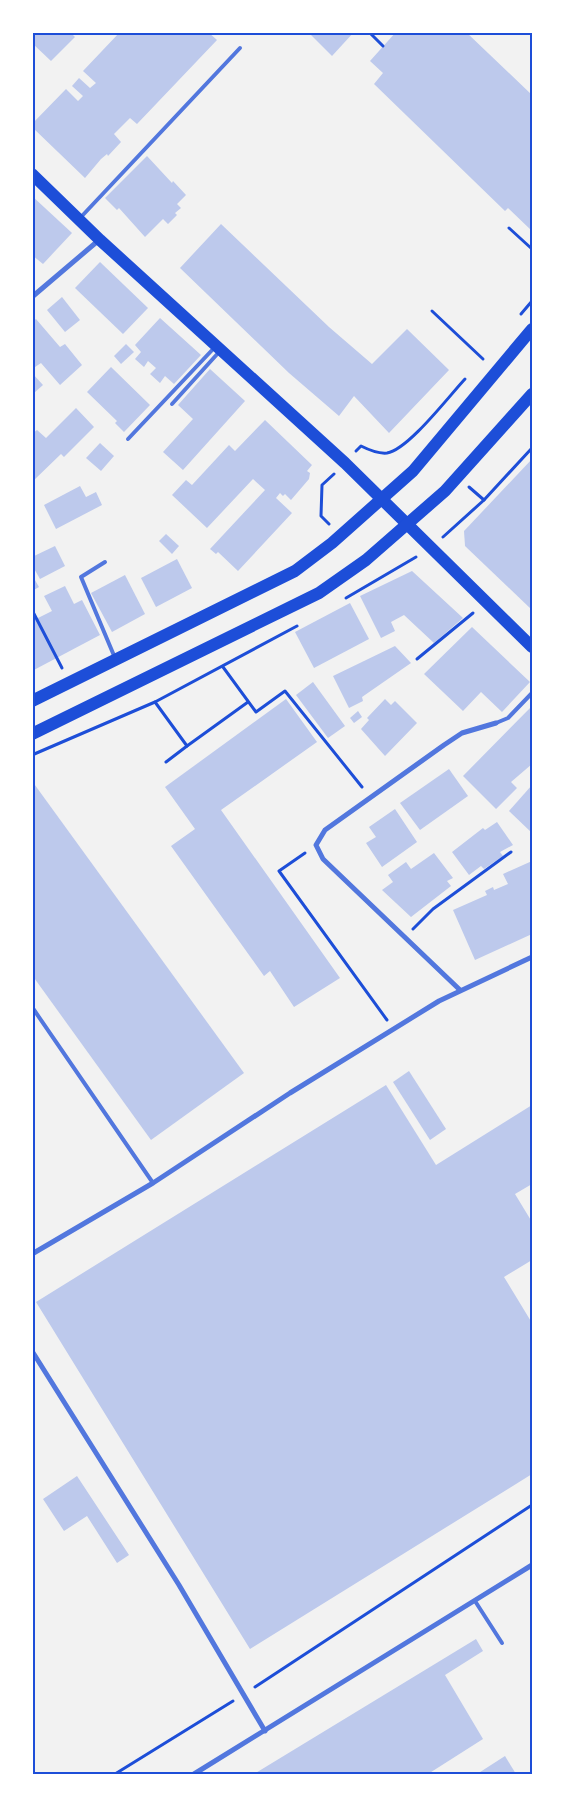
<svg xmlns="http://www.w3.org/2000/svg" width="565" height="1807" font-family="'Nunito Sans',sans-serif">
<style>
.building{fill:#bdc9ec}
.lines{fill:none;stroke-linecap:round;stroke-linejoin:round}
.path{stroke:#1d4ed8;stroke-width:3}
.service{stroke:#5277de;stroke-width:4}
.minor{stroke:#5277de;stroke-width:5}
.primary{stroke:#1d4ed8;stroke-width:12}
.neatline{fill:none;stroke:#1d4ed8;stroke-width:2}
</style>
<rect width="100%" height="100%" fill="#f2f2f2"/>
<g class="building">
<polygon points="32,32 70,32 75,37 51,61 32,43"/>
<polygon points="120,32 208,32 217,40 137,124 130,118 114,134 121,142 108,156 107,154 101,159 85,178 32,127 32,124 66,89 78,101 83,96 72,86 79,78 90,88 96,83 83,71"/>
<polygon points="308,32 354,32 332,56"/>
<polygon points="396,32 466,32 532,95 532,231 508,208 505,211 374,84 383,73 370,61"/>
<polygon points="147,156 172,183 173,181 186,195 177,204 181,208 175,213 177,215 168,224 163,219 145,237 119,208 117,210 105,198"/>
<polygon points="32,196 72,233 43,264 32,255"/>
<polygon points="221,224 329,327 372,364 407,329 449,370 389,433 354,396 339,416 289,373 180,268"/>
<polygon points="100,262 148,308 123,334 75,288"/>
<polygon points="62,297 80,320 65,332 47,310"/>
<polygon points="160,318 201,355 174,384 165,376 160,383 150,374 156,368 148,361 144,367 135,359 141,352 135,345"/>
<polygon points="36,319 60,347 65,344 82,365 60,385 41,363 32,369 32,322"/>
<polygon points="126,344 134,352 121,364 114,356"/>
<polygon points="111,367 150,405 124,432 115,423 117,421 87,392"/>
<polygon points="210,369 245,401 183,470 163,452 193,419 178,405"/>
<polygon points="32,373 43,385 34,393 32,392"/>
<polygon points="76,408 94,427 64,457 61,454 32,482 32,434 37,430 46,438"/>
<polygon points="265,420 312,465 307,471 310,473 309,479 291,500 285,494 283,496 280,493 276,498 292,513 238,571 218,552 216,554 210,549 265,490 253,479 207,528 172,495 186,480 192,485 229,445 235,451"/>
<polygon points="100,443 114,456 101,471 86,458"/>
<polygon points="532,459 532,610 465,546 464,531"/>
<polygon points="80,486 86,497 96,492 102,505 56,529 44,505"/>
<polygon points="166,534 179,546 172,554 159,541"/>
<polygon points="55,546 65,566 40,579 32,565 32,557"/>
<polygon points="177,559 192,588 156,607 141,578"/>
<polygon points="412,571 463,618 434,643 404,615 391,622 395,631 381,638 360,596"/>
<polygon points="32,575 39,587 32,591"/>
<polygon points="125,575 145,614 112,632 91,593"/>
<polygon points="65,586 74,604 82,600 100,635 32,671 32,621 52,611 44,596"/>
<polygon points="350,603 369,639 314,668 295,632"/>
<polygon points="472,627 530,682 502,712 481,692 463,711 424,674"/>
<polygon points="395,646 411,663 362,697 363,701 349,708 333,676"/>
<polygon points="313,682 345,726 328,738 296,695"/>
<polygon points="286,699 317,742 221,810 340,978 294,1007 270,971 264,976 171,846 195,829 165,787"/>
<polygon points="385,699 391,705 395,701 417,723 385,756 361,729 369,720 367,718"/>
<polygon points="532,706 532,764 511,782 517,788 496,809 463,776"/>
<polygon points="358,711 362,717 354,723 350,718"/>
<polygon points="449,769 468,796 420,830 400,803"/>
<polygon points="32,781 244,1073 151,1140 32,975"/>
<polygon points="532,785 532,833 509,811"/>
<polygon points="395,809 417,842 382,867 366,843 376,837 369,827"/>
<polygon points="497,822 513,845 500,852 503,856 484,869 481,866 469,875 452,852 483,828 485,830"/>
<polygon points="434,853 453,878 447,881 451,886 411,917 382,890 393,882 388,875 406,862 411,869"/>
<polygon points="532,861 532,934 475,960 453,910 487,895 485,891 493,887 494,890 508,884 503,874"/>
<polygon points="409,1071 446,1129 430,1140 393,1082"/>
<polygon points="386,1085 436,1165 532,1105 532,1184 515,1194 532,1222 532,1260 504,1277 532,1323 532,1474 250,1649 36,1302"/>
<polygon points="77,1476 129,1555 117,1563 87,1516 64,1531 43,1499"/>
<polygon points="476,1639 483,1651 445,1675 483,1739 428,1774 254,1774"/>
<polygon points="505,1756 516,1774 477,1774"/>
</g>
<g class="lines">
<g class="path">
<polyline points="369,32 383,46"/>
<polyline points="509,228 532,249"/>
<polyline points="432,311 483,359"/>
<polyline points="521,314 532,301"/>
<path d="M356,451L361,446C369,450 378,454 387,453C408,450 449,396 465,379"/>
<polyline points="469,487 484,500"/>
<polyline points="329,524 321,516 322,485 334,474"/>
<polyline points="443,537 484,500 532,448"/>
<polyline points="346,598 416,557"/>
<polyline points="32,610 62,668"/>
<polyline points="417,659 473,613"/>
<polyline points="223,667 256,712 285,691 362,787"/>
<polyline points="155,702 187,746 248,702"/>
<polyline points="32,755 155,702 297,626"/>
<polyline points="166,762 187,746"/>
<polyline points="305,853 279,871 387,1020"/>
<polyline points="413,929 433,909 511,852"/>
<polyline points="255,1687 532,1505"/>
<polyline points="115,1774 233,1701"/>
</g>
<g class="service">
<polyline points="81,217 240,48"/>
<polyline points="172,404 220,351"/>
<polyline points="128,439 215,347"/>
<polyline points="105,562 81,577 115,658"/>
<polyline points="496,723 508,718 532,693"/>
<polyline points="32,1007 153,1183"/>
<polyline points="475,1601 502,1643"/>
</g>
<g class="minor">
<polyline points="32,297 99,240"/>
<polyline points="460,990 323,859 316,845 325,830 444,745 462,733 496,723"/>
<polyline points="32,1254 153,1183 290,1093 439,1001 532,957"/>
<polyline points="32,1351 179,1585 265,1731"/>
<polyline points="194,1774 532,1565"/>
</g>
<g class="primary">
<polyline points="32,174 100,240 345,463 532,647"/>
<polyline points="32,701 295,571 332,543 413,471 532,329"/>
<polyline points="32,734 319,593 366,560 445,491 532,394"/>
</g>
</g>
<rect width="565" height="1807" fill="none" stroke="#ffffff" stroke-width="68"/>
<rect x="34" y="34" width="497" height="1739" class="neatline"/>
</svg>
